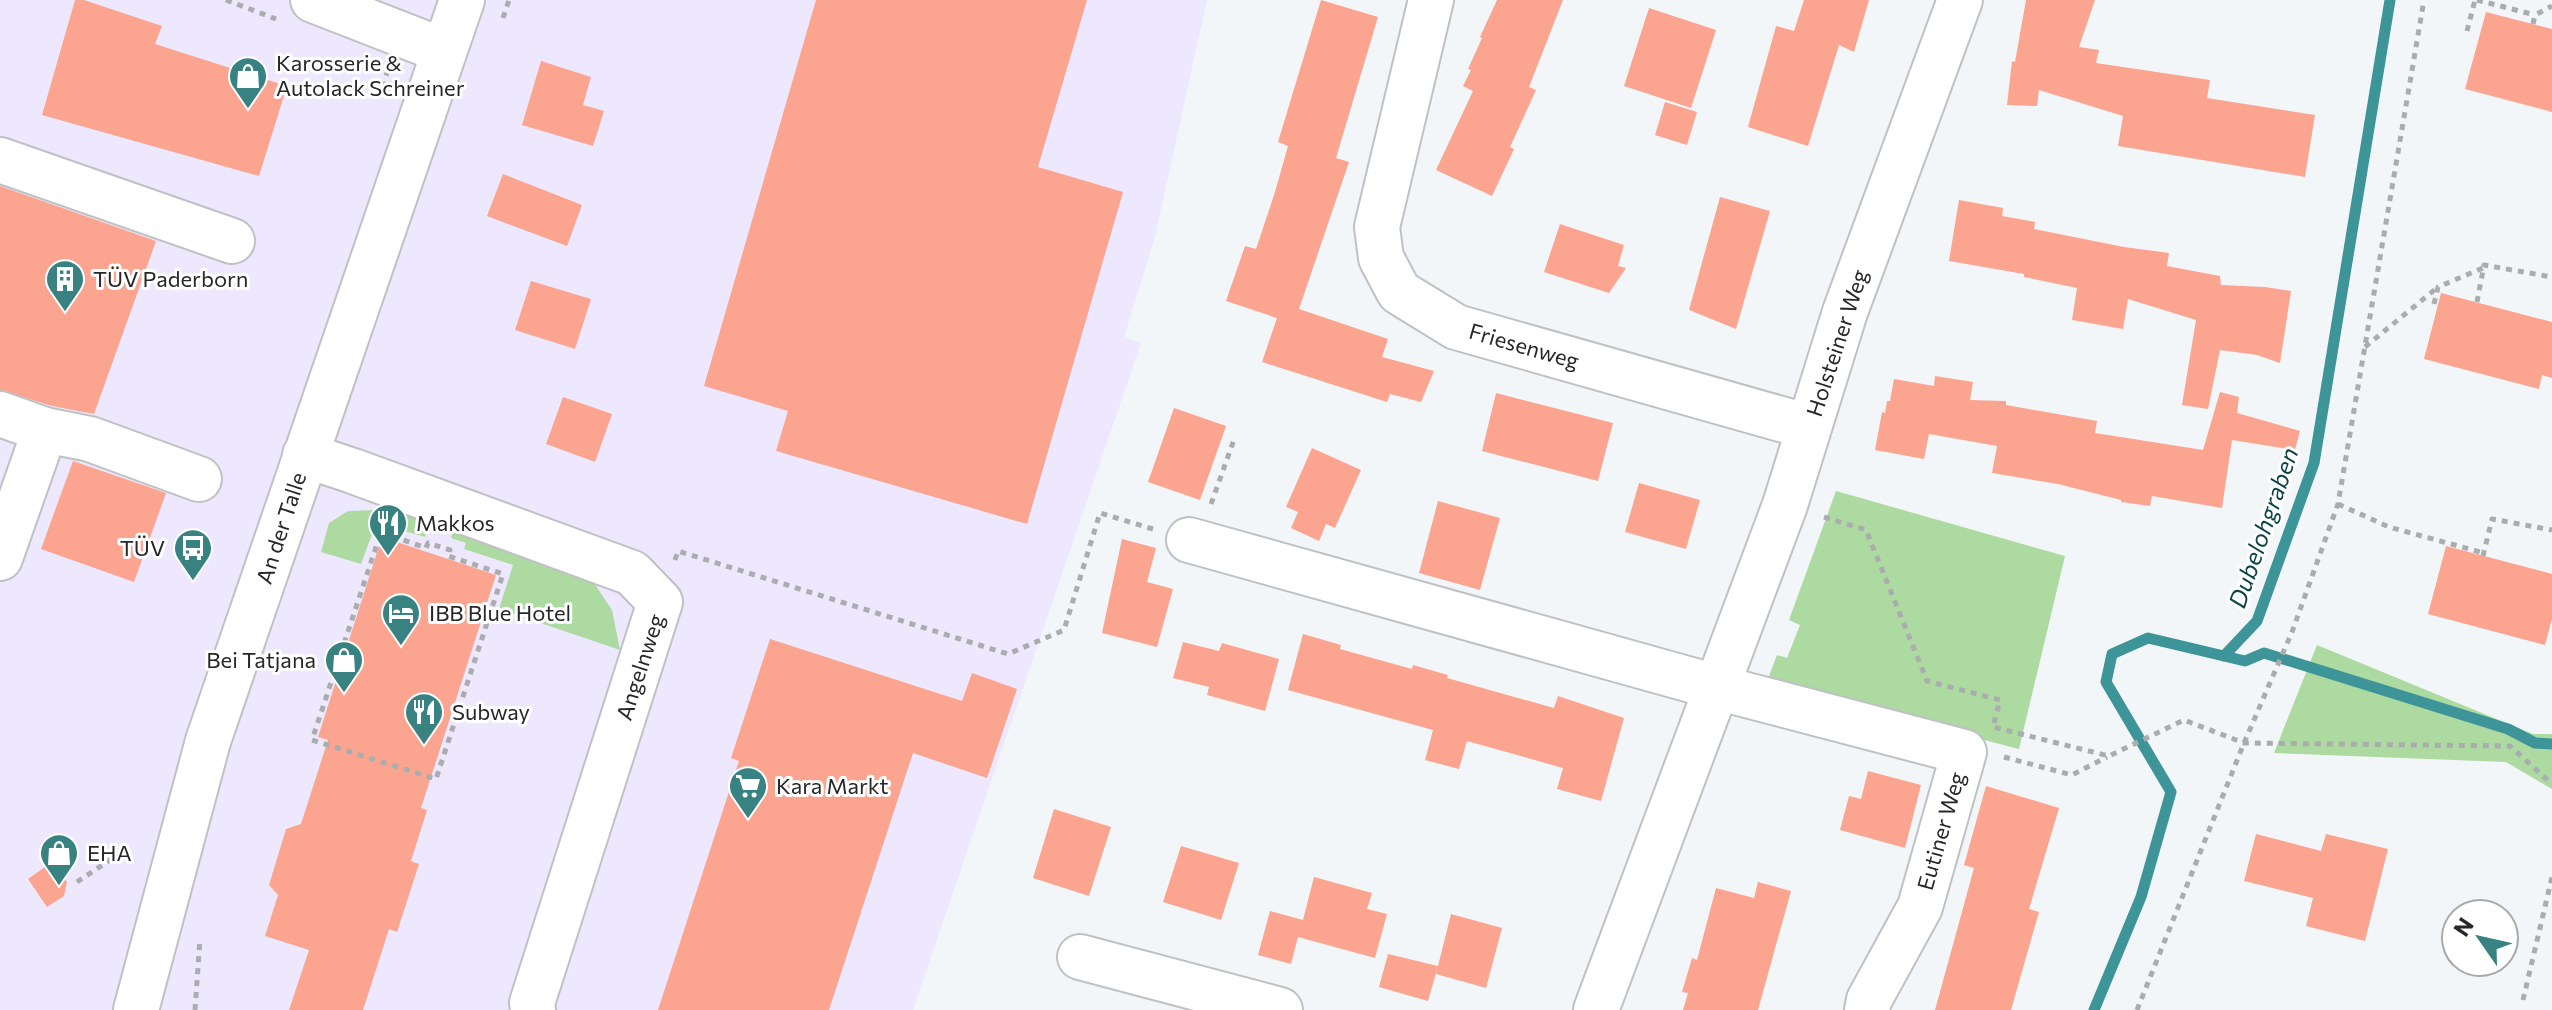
<svg xmlns="http://www.w3.org/2000/svg" width="2552" height="1010" font-family="Commissioner,sans-serif">
<style>
.commercial{fill:#ede8fe;fill-rule:evenodd}
.green{fill:#acdaa1}
.lines{fill:none;stroke-linecap:round;stroke-linejoin:round}
.stream{stroke:#3d9599;stroke-width:11}
.building{fill:#fba490}
.minor-casing{stroke:#bfc1c4;stroke-width:48}
.path{stroke:#aaacae;stroke-width:5;stroke-dasharray:6 6;stroke-linecap:butt}
.minor{stroke:#fff;stroke-width:44}
.labels{text-anchor:middle;stroke-width:6;stroke-linejoin:round;paint-order:stroke}
.poi-label{font-size:22px;fill:#262728;stroke:#fff;text-anchor:start}
.street-label{font-size:22px;fill:#262728;stroke:#fff}
.water-label{font-size:24px;font-style:italic;fill:#0b4447;stroke:#fff}
</style>
<rect width="100%" height="100%" fill="#f3f6f8"/>
<path class="commercial" d="M0,0H1207L1155,237L1124,337L1141,343L913,1010H0ZM376,523H442L427,531L424,537ZM466,543L612,610L500,609L513,565L465,549Z"/>
<g class="green">
<polygon points="1836,491 2065,556 2019,749 1766,684 1777,655 1787,658 1800,625 1789,620"/>
<polygon points="378,510 442,522 439,533 427,531 425,537 376,523 361,564 321,552 329,523 348,511"/>
<polygon points="454,527 590,577 612,610 620,650 499,609 513,565 464,549 466,543 451,538"/>
<polygon points="2317,645 2533,734 2552,734 2552,789 2506,762 2274,753"/>
</g>
<g class="lines">
<g class="stream">
<polyline points="2224,656 2245,661 2264,653 2508,729 2535,743 2552,744"/>
<polyline points="2094,1010 2141,897 2171,792 2106,682 2112,654 2148,638 2224,656 2257,621 2314,463 2390,0"/>
</g>
</g>
<g class="building">
<polygon points="75,0 84,0 162,26 155,44 287,86 259,176 42,115"/>
<polygon points="816,0 1087,0 1038,167 1123,192 1027,524 776,451 788,411 704,386"/>
<polygon points="1321,0 1378,17 1336,158 1349,162 1299,309 1388,339 1382,357 1434,371 1421,402 1390,394 1387,402 1262,362 1277,318 1226,301 1245,246 1256,249 1275,192 1288,146 1278,142"/>
<polygon points="1497,0 1563,0 1529,87 1536,90 1510,147 1514,149 1492,196 1436,170 1473,91 1463,86 1471,70 1468,69 1482,38 1480,37"/>
<polygon points="1804,0 1869,0 1854,52 1839,45 1808,146 1748,127 1776,26 1794,31"/>
<polygon points="2026,0 2095,0 2079,47 2099,50 2096,63 2210,80 2207,98 2315,115 2305,177 2118,146 2123,116 2039,90 2037,106 2007,105 2012,61 2015,62"/>
<polygon points="1649,8 1716,30 1691,108 1624,86"/>
<polygon points="2486,12 2552,29 2552,112 2465,89"/>
<polygon points="541,61 591,77 583,105 604,111 593,146 522,125"/>
<polygon points="1665,102 1697,112 1687,145 1655,135"/>
<polygon points="503,174 582,205 567,246 487,216"/>
<polygon points="0,186 156,241 94,414 52,406 0,390"/>
<polygon points="1720,197 1770,211 1736,329 1689,310"/>
<polygon points="1959,200 2003,208 2002,216 2035,222 2034,229 2124,247 2169,253 2167,266 2220,276 2221,285 2265,287 2291,291 2280,363 2257,355 2220,350 2208,409 2182,405 2196,320 2128,299 2123,329 2072,320 2077,288 2024,277 2024,274 1949,261"/>
<polygon points="1560,224 1624,245 1618,266 1626,268 1609,293 1544,272"/>
<polygon points="531,281 591,299 575,349 515,330"/>
<polygon points="2441,293 2552,322 2552,378 2542,375 2539,389 2424,359"/>
<polygon points="1935,376 1973,382 1970,400 2006,401 2006,405 2097,421 2095,433 2203,450 2220,392 2239,397 2237,413 2300,431 2295,450 2232,440 2222,508 2152,496 2150,506 2121,502 2121,500 2058,484 1992,473 1997,446 1929,434 1924,459 1875,450 1882,412 1885,413 1887,401 1890,401 1894,379 1934,386"/>
<polygon points="1496,393 1613,423 1598,481 1482,451"/>
<polygon points="563,397 612,414 595,462 546,444"/>
<polygon points="1174,408 1226,426 1200,500 1148,482"/>
<polygon points="1312,448 1361,470 1335,528 1326,524 1319,541 1291,528 1298,512 1286,507"/>
<polygon points="73,461 166,493 134,582 41,549"/>
<polygon points="1639,483 1700,500 1686,549 1625,532"/>
<polygon points="1438,501 1500,518 1480,590 1419,573"/>
<polygon points="382,537 496,575 421,808 427,810 411,861 419,864 397,932 389,929 363,1010 289,1010 309,950 265,936 278,895 269,885 286,829 301,824 328,740 318,737"/>
<polygon points="1122,539 1156,548 1147,582 1173,589 1157,647 1102,633"/>
<polygon points="2446,546 2552,574 2552,619 2545,645 2428,614"/>
<polygon points="1303,634 1341,645 1340,649 1412,669 1413,665 1448,675 1447,678 1554,708 1558,696 1624,718 1601,801 1557,789 1563,768 1467,741 1459,769 1425,760 1433,730 1288,690"/>
<polygon points="770,639 962,701 972,673 1017,689 987,778 913,753 829,1010 658,1010 739,761 731,758"/>
<polygon points="1183,642 1219,651 1222,643 1279,659 1265,711 1207,695 1209,687 1173,678"/>
<polygon points="1868,771 1921,785 1905,848 1840,830 1849,796 1861,799"/>
<polygon points="1986,786 2059,808 2029,909 2039,912 2011,1010 1935,1010 1974,868 1964,865"/>
<polygon points="1054,809 1111,827 1089,896 1033,878"/>
<polygon points="2256,834 2321,851 2326,834 2388,849 2365,941 2306,926 2313,898 2244,881"/>
<polygon points="1181,846 1239,863 1221,920 1163,902"/>
<polygon points="45,867 59,870 67,882 64,896 47,907 28,879"/>
<polygon points="1314,877 1372,893 1367,909 1387,914 1375,958 1298,937 1291,964 1258,955 1270,911 1303,920"/>
<polygon points="1758,882 1791,891 1758,1010 1683,1010 1688,993 1682,992 1692,958 1697,960 1716,888 1754,898"/>
<polygon points="1451,914 1502,928 1486,988 1436,974"/>
<polygon points="1388,954 1438,966 1428,1001 1379,987"/>
</g>
<g class="lines">
<g class="minor-casing">
<g id="minor">
<polyline points="313,0 444,51"/>
<polyline points="1431,0 1377,227 1381,258 1399,292 1456,327 1809,427"/>
<polyline points="0,160 232,241"/>
<polyline points="0,414 45,430 0,558"/>
<polyline points="45,430 90,439 199,479"/>
<polyline points="305,455 353,471 632,573 660,602 532,1003 533,1010"/>
<polyline points="1189,540 1716,687 1964,752 1920,907 1869,1000 1867,1010"/>
<polyline points="1080,957 1280,1010"/>
<polyline points="136,1010 208,741 462,0"/>
<polyline points="1596,1010 1785,505 1845,312 1960,0"/>
</g>
</g>
<g class="path">
<polyline points="226,0 276,19"/>
<polyline points="2477,0 2535,15"/>
<polyline points="503,18 509,0"/>
<polyline points="2533,24 2535,15 2552,6"/>
<polyline points="2467,31 2475,0"/>
<polyline points="382,87 387,73"/>
<polyline points="2477,302 2484,265 2552,277"/>
<polyline points="2434,304 2438,287 2483,268"/>
<polyline points="2365,347 2438,287"/>
<polyline points="1211,504 1235,437"/>
<polyline points="2338,504 2389,527 2484,553"/>
<polyline points="1824,517 1866,530 1927,681 2000,700 1993,727 2109,756 2184,720 2244,743 2510,746 2552,784"/>
<polygon points="381,532 426,548 428,543 450,550 448,556 503,574 436,779 312,740"/>
<polyline points="2483,556 2492,519 2552,530"/>
<polyline points="675,560 678,551 1008,654 1064,630 1100,513 1153,529"/>
<polyline points="2004,757 2072,775 2107,757"/>
<polyline points="77,882 119,854"/>
<polyline points="2523,1000 2552,877"/>
<polyline points="195,1010 200,939"/>
<polyline points="2137,1010 2244,743 2292,632 2338,504 2424,0"/>
</g>
<use href="#minor" class="minor"/>
</g>
<defs>
<g id="shop-pin" transform="scale(2)"><path d="M0 17L-7.5 6A9.5 9.5 0 1 1 7.5 6Z" fill="#398282" stroke="#fff"/><path d="M-5-2.5h2.3a2.7 3.5 0 0 1 5.4 0H5L5.5 6h-11ZM-1.5-2.5h3a1.5 2.3 0 0 0-3 0Z" fill="#fff"/></g>
<g id="building-pin" transform="scale(2)"><path d="M0 17L-7.5 6A9.5 9.5 0 1 1 7.5 6Z" fill="#398282" stroke="#fff"/><path d="M-4-6H4V6H1V3H-1V6H-4ZM-2.5-4.3h1.7v1.8h-1.7ZM.8-4.3h1.7v1.8H.8ZM-2.5-1h1.7V.8h-1.7ZM.8-1h1.7V.8H.8Z" fill="#fff"/></g>
<g id="restaurant-pin" transform="scale(2)"><path d="M0 17L-7.5 6A9.5 9.5 0 1 1 7.5 6Z" fill="#398282" stroke="#fff"/><path d="M-5-6h1v4h1v-4h1v4h1v-4h1v5L-1.5 .5V6h-2V.5L-5-1ZM5-6V6H3V1.5H1.5Q1.5-4 5-6Z" fill="#fff"/></g>
<g id="bus-pin" transform="scale(2)"><path d="M0 17L-7.5 6A9.5 9.5 0 1 1 7.5 6Z" fill="#398282" stroke="#fff"/><path d="M-5-6H5V4H4V6H2V4H-2V6H-4V4H-5ZM-3.5-4V0h7V-4ZM-3.5 1.2v1.5H-2V1.2ZM2 1.2v1.5H3.5V1.2Z" fill="#fff"/></g>
<g id="hotel-pin" transform="scale(2)"><path d="M0 17L-7.5 6A9.5 9.5 0 1 1 7.5 6Z" fill="#398282" stroke="#fff"/><path d="M-6-4.5h1.5V1H6V5H4.5V3h-9V5H-6ZM-4 0a1.8 1.8 0 1 1 3.6 0ZM.5 0V-2.5h3Q6-2.5 6 0Z" fill="#fff"/></g>
<g id="supermarket-pin" transform="scale(2)"><path d="M0 17L-7.5 6A9.5 9.5 0 1 1 7.5 6Z" fill="#398282" stroke="#fff"/><path d="M-6-5.5h2.5l.6 2H6L4.5 2H-2.5L-4.4-4H-6ZM-1.5 3.2a1.3 1.3 0 1 0 .1 0ZM3 3.2a1.3 1.3 0 1 0 .1 0Z" fill="#fff"/></g>
</defs>
<g fill-rule="evenodd">
<use href="#shop-pin" x="248" y="76"/>
<use href="#building-pin" x="65" y="279"/>
<use href="#restaurant-pin" x="388" y="523"/>
<use href="#bus-pin" x="193" y="548"/>
<use href="#hotel-pin" x="401" y="613"/>
<use href="#shop-pin" x="344" y="660"/>
<use href="#restaurant-pin" x="424" y="712"/>
<use href="#supermarket-pin" x="748" y="786"/>
<use href="#shop-pin" x="59" y="853"/>
</g>
<g class="labels">
<g class="poi-label">
<text x="276" y="71">Karosserie &amp;<tspan x="276" dy="25">Autolack Schreiner</tspan></text>
<text x="93" y="287">TÜV Paderborn</text>
<text x="416" y="531">Makkos</text>
<text x="165" y="556" text-anchor="end">TÜV</text>
<text x="429" y="621">IBB Blue Hotel</text>
<text x="316" y="668" text-anchor="end">Bei Tatjana</text>
<text x="452" y="720">Subway</text>
<text x="776" y="794">Kara Markt</text>
<text x="87" y="861">EHA</text>
</g>
<g class="street-label">
<text transform="translate(1837 343) rotate(-72)" y="8">Holsteiner Weg</text>
<text transform="translate(1524 346) rotate(16)" y="8">Friesenweg</text>
<text transform="translate(281 528) rotate(-72)" y="8">An der Talle</text>
<text transform="translate(640 667) rotate(-72)" y="8">Angelnweg</text>
<text transform="translate(1941 831) rotate(-74)" y="8">Eutiner Weg</text>
</g>
<g class="water-label">
<text transform="translate(2264 528) rotate(-71)" y="8">Dubelohgraben</text>
</g>
</g>
<g transform="translate(2480 938) rotate(304)"><circle r="38" fill="#ffffff" stroke="#a8a9a9" stroke-width="2"/>
<path d="M0-6L14 30L0 20L-14 30Z" fill="#398282"/>
<text y="-12" font-size="22" font-weight="bold" text-anchor="middle" fill="#262728">N</text>
</g>
</svg>
